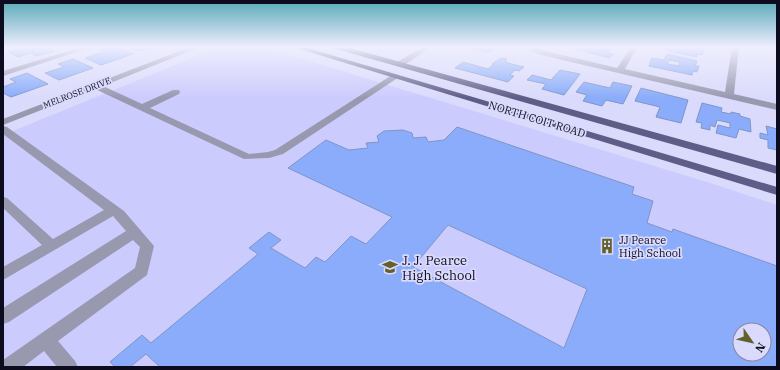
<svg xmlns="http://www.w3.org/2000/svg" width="780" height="370" font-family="'IBM Plex Serif',serif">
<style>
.built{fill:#cccbfd;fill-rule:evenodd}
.building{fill:#8aacfa;stroke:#7f95c5;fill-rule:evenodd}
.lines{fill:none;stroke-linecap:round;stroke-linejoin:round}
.minor{fill:#9898af;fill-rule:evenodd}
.major{fill:#5f5d87;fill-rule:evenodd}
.labels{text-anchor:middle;stroke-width:3.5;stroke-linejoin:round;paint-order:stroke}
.far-street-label{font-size:9px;fill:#0d0c1e;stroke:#dadafc}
.street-label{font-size:11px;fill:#0d0c1e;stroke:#dadafc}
.poi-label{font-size:11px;fill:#0d0c1e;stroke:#dadafc;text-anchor:start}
.near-poi-label{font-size:13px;fill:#0d0c1e;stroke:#dadafc;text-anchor:start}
</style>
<rect width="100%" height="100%" fill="#dadafc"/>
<path class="built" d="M219,47H263L707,182L777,205V367H3V135ZM740,330H764V354H740Z"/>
<g class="building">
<polygon points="27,47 45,47 54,51 36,56 30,53 18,57 8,52"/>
<polygon points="108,47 116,47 133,54 101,65 85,58 103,52 99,50"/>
<polygon points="129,47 153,47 140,51"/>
<polygon points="466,47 491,47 494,48 489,52"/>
<polygon points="568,47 611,47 610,49 603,48 610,50 608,52 601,51 613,54 610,58"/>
<polygon points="667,47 700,47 699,48 704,49 702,55 697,54 697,57 665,50"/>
<path d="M667,54L697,61L695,66H699L697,72L693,71L692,75L649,66L652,58L664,60ZM669,60L680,62L679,66L667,64Z"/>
<polygon points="501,58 507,59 505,61 508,63 524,67 519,71 515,70 510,75 514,76 508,82 455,68 463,62 488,69 494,64 492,64"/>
<polygon points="73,59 93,68 59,80 45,73 64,67 58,64"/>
<polygon points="560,70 580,74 564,95 542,89 546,84 527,80 532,75 551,80"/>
<polygon points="27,73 48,84 11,97 3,93 3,87 16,82 10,79"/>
<polygon points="584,82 610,88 613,82 632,86 623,104 606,100 602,106 583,101 587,95 576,92"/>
<polygon points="641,88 688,100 681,123 656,117 660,107 635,101"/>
<polygon points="702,103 722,108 721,112 731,114 731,112 740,114 740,116 750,119 751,132 739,129 736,138 716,133 718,125 730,128 730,123 717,120 715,127 710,125 710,130 701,128 702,123 696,122"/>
<polygon points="766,126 777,129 777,150 768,148 768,140 760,138 760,133 768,135"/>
<path d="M457,127L634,187L632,194L653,201L647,223L672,232L673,229L777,266V367H160L146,354L130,367H115L110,362L142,335L151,343L258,254L249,248L269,232L281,240L271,248L305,268L316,257L325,262L351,236L366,244L392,217L288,168L326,140L349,150L368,148L366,143L379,142L377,136L384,131L403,130L412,133L413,138L426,137L428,142L444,140ZM448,225L587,289L564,348L413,267ZM740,330H764V354H740Z"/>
</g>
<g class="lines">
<g class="minor">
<polygon points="82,47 92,47 3,76 3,71"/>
<polygon points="190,47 200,47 103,86 142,104 173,90 179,90 180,92 179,94 150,108 249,154 268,152 275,150 392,75 395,74 399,77 283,154 269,158 244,159 95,89 3,125 3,119"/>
<polygon points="423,47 431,47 403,66 397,66 397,62"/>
<polygon points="530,47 536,47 546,51 617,68 631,47 637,47 625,69 725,92 732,47 739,47 734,94 777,104 777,110 541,55 530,51"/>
<polygon points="3,126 7,127 124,211 154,246 147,275 58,341 75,361 78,367 57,367 44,351 23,367 3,367 3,360 135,268 140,247 133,240 9,322 3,324 3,308 126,231 113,216 3,280 3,267 42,245 3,208 3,197 7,198 53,239 104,210 3,134"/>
</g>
<g class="major">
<polygon points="293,47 304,47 777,187 777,195"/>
<polygon points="335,47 346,47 777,166 777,174 336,49"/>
</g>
</g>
<linearGradient id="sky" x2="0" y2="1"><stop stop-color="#57a9b8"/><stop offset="0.48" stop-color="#eeeefe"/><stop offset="1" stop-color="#eeeefe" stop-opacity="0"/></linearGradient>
<rect width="780" height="98" fill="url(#sky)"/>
<defs>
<g id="building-bare" transform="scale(1.2)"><path d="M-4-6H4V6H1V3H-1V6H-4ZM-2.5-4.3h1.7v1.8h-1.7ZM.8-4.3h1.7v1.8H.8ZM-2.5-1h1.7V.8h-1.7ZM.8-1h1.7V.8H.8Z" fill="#63602c" stroke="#dadafc" stroke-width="2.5" paint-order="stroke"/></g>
<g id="school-bare" transform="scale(1.2)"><path d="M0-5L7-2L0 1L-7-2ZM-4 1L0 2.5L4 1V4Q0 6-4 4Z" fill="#63602c" stroke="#dadafc" stroke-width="2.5" paint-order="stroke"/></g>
</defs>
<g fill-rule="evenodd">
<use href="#building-bare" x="607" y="246"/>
<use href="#school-bare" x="390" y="267"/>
</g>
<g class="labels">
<g class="far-street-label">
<text transform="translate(77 93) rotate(-21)" y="3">MELROSE DRIVE</text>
</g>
<g class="street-label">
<text transform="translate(537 119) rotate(17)" y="4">NORTH COIT ROAD</text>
</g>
<g class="poi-label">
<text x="619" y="244">JJ Pearce<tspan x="619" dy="13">High School</tspan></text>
</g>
<g class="near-poi-label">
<text x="402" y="265">J. J. Pearce<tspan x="402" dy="15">High School</tspan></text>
</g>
</g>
<rect width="780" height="370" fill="none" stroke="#0d0c1e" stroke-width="8"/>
<g transform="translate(752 342) rotate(124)"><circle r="19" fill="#dadafc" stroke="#8888a3"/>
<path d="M0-3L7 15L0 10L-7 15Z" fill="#63602c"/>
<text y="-6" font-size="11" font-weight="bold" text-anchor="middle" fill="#0d0c1e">N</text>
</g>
</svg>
